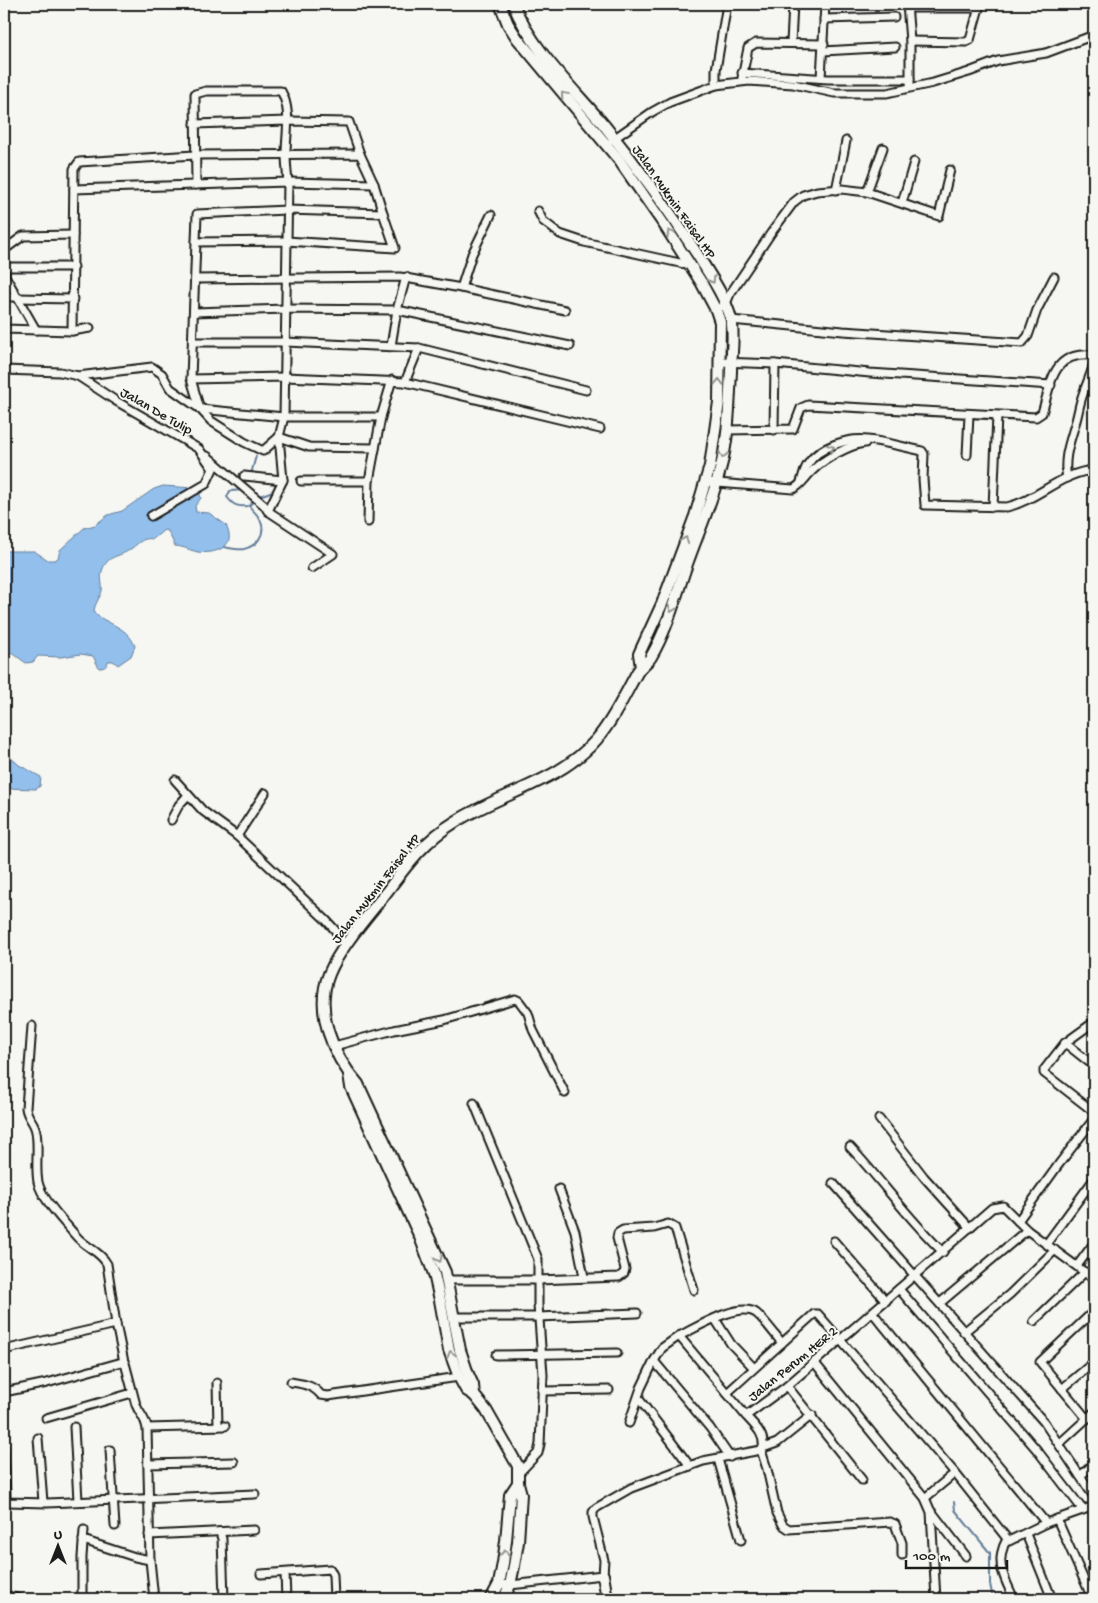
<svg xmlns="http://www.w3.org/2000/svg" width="1098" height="1603" font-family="'Gochi Hand',sans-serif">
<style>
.water{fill:#92bfec;stroke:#637e99}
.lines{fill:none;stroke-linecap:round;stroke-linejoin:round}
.stream{stroke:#637e99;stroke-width:2}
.street-casing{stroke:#1c1c1c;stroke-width:11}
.secondary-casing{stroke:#1c1c1c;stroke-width:14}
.street{stroke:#f6f6f2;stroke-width:7}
.secondary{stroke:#f6f6f2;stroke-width:10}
.oneway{stroke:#949492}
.labels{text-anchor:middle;stroke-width:4;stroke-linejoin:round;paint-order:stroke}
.street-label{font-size:14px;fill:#1c1c1c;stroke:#f6f6f2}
</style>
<rect width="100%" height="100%" fill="#f6f6f2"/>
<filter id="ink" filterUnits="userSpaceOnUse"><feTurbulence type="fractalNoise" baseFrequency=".02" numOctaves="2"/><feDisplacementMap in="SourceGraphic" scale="10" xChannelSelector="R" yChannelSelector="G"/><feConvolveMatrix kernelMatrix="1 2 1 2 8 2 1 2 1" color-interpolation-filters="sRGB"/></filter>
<g filter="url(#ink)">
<g class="water">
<path d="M163,486L194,488L199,491L201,498L195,506L196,512L209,513L226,525C228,530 230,535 229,540C226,551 207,554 198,552C189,550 185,547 175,546L168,531L164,530L153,539C143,537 139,543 132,548C121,558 108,553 102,571C100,578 103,585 102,591C99,600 94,604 94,613C110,626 127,626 135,646L131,656L118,665L113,661H108C107,666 105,668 99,668L93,656L81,654L61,657L38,656L33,662L26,663L8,650H4V551H34L48,560H55L58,558L60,550L84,528L95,525L108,515L122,511L154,489Z"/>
<polygon points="4,731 9,734 10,737 9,756 19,765 41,777 40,786 36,789 4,788"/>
</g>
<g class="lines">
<g class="stream">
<polyline points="251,474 256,456"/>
<path d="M244,490L230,491L227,497C233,505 237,507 247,506"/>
<polyline points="257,497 273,491"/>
<path d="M224,547C230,548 238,550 244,549C257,546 266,534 261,522C259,515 253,511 249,506L254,500"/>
<polyline points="954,1502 955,1510 990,1553 990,1584 993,1599"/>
</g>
<g class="street-casing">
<g id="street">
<polyline points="907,4 910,41 910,83"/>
<polyline points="908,8 979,8"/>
<polyline points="824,19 894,17"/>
<polyline points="910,41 966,42 970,40 980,4"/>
<polyline points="791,43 793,4"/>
<polyline points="823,51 895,47"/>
<polyline points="742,73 828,79 910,79"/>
<polyline points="742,78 748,48 756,43 824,44"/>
<polyline points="821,78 825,4"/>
<polyline points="716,85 716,70 727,4"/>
<polyline points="195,124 288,121 349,122 360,154"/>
<polyline points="612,140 652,112 670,102 716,85 749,81 793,84 834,93 887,93 933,83 969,72 998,61 1046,53 1094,35"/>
<path d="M196,185L195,94L206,91H281C292,110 286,133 286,154C286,163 287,172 288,182L284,417L279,437L283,480L268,511"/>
<polyline points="74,189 288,182 374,184"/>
<polyline points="836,190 846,141"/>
<polyline points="867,192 883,148"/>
<polyline points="902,203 914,162"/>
<polyline points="538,211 543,221 560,234 584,242 689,265"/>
<polyline points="196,242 286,241 395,248 383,213"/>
<polyline points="4,250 23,236 73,235"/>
<polyline points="4,267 74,267"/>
<polyline points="4,274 36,330"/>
<polyline points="195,279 400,277 461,288 565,310"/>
<polyline points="461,288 472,254 491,215"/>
<polyline points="4,297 16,297"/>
<polyline points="18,298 73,299"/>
<polyline points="716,310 726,304 730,294 771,233 794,202 803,195 817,191 842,189 867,192 939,216 950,170"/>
<polyline points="194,312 286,309 397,310 570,346"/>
<polyline points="731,320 843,331 1022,343 1028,336 1037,310 1054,277"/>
<polyline points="4,329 72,331 90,328"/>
<polyline points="72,331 74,169 79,162 195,155 360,154 374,184 383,213 287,210 197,214 191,379 200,409"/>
<polyline points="193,342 285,342 419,348 586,390"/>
<polyline points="391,346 397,310 406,277"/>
<polyline points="720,362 775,364 870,373 1051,385"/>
<polyline points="4,370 60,372 78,376 116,401 199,449 213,469 206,484 151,516"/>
<polyline points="78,376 152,367 162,374 170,388 200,409 211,421 244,442 263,451 279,437 309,447 375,448"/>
<polyline points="191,379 285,377 405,382 600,429"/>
<polyline points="405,382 419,348"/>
<polyline points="200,409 284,417 381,417"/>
<path d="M727,430L793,429L801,408L808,405L1036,417L1042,413C1052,381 1052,351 1094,355"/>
<polyline points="774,430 775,364"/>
<polyline points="967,455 969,415"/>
<polyline points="207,456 264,505 268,511 333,554 312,568"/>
<polyline points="244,476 283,480"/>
<path d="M1067,478C1063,458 1070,442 1075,424C1078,415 1079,406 1082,397C1086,385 1091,375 1094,363"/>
<polyline points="301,481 369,481 381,417 392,380"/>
<path d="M705,482L793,489C801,486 806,476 813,470C824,459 849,445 865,443"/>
<path d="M801,482C803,476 804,469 808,464C818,447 849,437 868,440C886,442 904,447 922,451L924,454L923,479L925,505L1007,507C1038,500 1062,472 1094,470"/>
<polyline points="993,507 997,416"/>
<polyline points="368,522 369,481"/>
<polyline points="175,780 203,811 237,836 326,920 335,930 345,947"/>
<polyline points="171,820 179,805 188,795"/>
<polyline points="237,836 265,793"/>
<polyline points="1094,1022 1065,1043 1044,1070 1044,1073 1094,1112"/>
<path d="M32,1026L26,1108C27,1118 35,1122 36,1132C39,1149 35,1166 38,1182C41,1198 65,1223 76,1236C85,1247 100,1251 107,1264L116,1324"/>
<polyline points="1065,1043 1094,1066"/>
<polyline points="334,1046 394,1030 444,1020 515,999 519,1001 528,1013 533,1030 565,1093"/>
<polyline points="474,1103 538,1259 538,1305 543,1375 540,1444 538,1453 518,1474"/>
<polyline points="879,1119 924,1177 970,1228"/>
<path d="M850,1147C882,1181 909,1220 943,1252"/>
<polyline points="833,1183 1044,1422 1094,1497"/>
<polyline points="559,1189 575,1231 584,1277"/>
<polyline points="1018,1221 1059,1164 1094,1119"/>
<polyline points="834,1241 886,1301"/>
<polyline points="1047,1243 1094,1179"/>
<polyline points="1077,1266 1094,1243"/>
<polyline points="447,1280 537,1280 619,1277 624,1273 625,1269 617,1238 618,1233 623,1230 654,1228 668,1224 675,1228 694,1290"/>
<polyline points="899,1289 1037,1450 1083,1510"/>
<polyline points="940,1303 1027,1230"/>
<polyline points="873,1313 1046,1523 1094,1506"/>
<polyline points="454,1317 538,1317 637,1313"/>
<polyline points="715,1319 731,1344 753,1367"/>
<polyline points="1034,1321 1085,1272"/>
<polyline points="964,1332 1010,1294 1055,1250"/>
<polyline points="4,1350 116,1324 124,1362"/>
<polyline points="496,1355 617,1353"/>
<polyline points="654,1361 662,1348 679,1336"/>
<polyline points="814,1362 925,1498 931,1512 936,1599"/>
<path d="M291,1382C303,1384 313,1385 321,1395L328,1396L459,1377"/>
<polyline points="217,1383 218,1426"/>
<polyline points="787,1386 862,1480"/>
<polyline points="1062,1389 1094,1362"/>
<polyline points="542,1391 609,1390"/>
<path d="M4,1392L47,1383L122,1362L125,1363L136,1405C140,1415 145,1417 147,1428L150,1560L154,1599"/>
<polyline points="727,1393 782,1343"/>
<polyline points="639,1399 690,1466"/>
<path d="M746,1416L679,1336C696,1328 739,1301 756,1313C765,1320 775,1335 782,1343L814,1314H818L955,1473L1009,1541L1046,1523"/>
<polyline points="46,1418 132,1393"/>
<polyline points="1087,1419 1040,1362 1094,1311"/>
<polyline points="629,1423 641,1388 654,1361 710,1428 730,1457"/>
<polyline points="74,1427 78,1501"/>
<polyline points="147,1428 225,1426"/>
<polyline points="38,1438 43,1502"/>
<polyline points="1059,1444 1094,1412"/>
<polyline points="4,1446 6,1498 8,1502 47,1503 255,1494"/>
<polyline points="763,1448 777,1443 812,1415"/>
<polyline points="110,1450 115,1526"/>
<polyline points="761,1450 767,1469 777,1513 783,1525 789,1529 890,1522 895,1524 902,1543 902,1555"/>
<polyline points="718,1459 741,1540"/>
<polyline points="148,1464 234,1462"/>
<polyline points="1080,1476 1094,1464"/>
<polyline points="925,1498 955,1473"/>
<polyline points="932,1512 966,1556"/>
<polyline points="1057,1519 1092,1598"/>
<polyline points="220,1532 222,1539 224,1599"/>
<polyline points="1026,1534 1052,1599"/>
<polyline points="149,1535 254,1530"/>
<path d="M1007,1539C994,1562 1004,1577 1014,1599"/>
<polyline points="83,1540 135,1557 150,1560"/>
<polyline points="285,1573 286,1599"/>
<polyline points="261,1574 330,1569 333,1575 334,1599"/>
<path d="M499,1584L510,1585L603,1575L604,1560L593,1517V1512L596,1508L631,1488L703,1461L761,1450L763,1448C765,1434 755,1426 746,1416L787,1386L992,1208L1003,1206L1027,1230L1094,1279"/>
<polyline points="4,1595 21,1599"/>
<polyline points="82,1599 82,1557 84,1530"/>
<polyline points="1067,1599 1094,1598"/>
</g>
</g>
<g class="secondary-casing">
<g id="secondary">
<polyline points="500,4 508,24 517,38 619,160 665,226 701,282 716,310 720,322 719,402 710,466 695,516 662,604 639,654 641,667"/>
<polyline points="349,1074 351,1087 420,1237 434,1274 440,1300 449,1350 459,1377 466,1390 474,1395 486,1410 518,1466 518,1483 521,1494 518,1542 514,1566 510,1585 504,1599"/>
<path d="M474,1395L473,1385L468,1374L460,1350L445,1272L358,1084C333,1056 314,1011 329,974C339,949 365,919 382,898C405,868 422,842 455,822C501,793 560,782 597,739C614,719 625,694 638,671C642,665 648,662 651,657C668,628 676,595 687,564C698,533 712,502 720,470C729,438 729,405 731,372C731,355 735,335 731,319C725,296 709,274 697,254C669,210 637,166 604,125C571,86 533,51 513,4"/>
<polyline points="603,1575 607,1599"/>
<polyline points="491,1599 499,1584 503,1563 506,1541 510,1495 518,1483"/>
</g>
</g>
<use href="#street" class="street"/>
<use href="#secondary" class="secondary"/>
</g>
<defs><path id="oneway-chevron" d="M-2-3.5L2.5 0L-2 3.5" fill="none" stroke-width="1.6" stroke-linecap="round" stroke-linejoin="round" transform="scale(1.25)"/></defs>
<g class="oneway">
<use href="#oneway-chevron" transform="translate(564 95) rotate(-130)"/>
<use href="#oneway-chevron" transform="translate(670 233) rotate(-121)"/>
<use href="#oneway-chevron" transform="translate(712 280) rotate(60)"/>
<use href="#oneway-chevron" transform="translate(719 382) rotate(-89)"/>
<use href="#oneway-chevron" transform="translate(831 448) rotate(-24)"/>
<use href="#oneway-chevron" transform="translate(723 455) rotate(101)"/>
<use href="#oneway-chevron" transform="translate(685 540) rotate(-68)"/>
<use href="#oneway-chevron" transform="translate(672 609) rotate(111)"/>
<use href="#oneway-chevron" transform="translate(439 1259) rotate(66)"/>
<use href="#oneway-chevron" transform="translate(451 1354) rotate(-105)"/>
<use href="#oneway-chevron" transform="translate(505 1553) rotate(-81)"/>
</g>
</g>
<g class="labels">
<g class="street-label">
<text transform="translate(675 201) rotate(55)" y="5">Jalan Mukmin Faisal HP</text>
<text transform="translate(157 410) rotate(30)" y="5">Jalan De Tulip</text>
<text transform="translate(375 888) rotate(-52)" y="5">Jalan Mukmin Faisal HP</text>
<text transform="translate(792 1363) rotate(-39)" y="5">Jalan Perum HER 2</text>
</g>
</g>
<rect width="1098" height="1603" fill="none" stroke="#f6f6f2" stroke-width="20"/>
<rect x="10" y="10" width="1078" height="1583" fill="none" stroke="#1c1c1c" stroke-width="2" filter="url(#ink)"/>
<g transform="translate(58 1546)" stroke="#f6f6f2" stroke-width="4" paint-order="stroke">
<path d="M0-4L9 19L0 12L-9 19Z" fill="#1c1c1c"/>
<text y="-8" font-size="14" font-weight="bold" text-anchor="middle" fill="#1c1c1c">U</text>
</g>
<path d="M906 1560v8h101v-8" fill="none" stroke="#1c1c1c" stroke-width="2.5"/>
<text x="913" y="1560" font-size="15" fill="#1c1c1c" stroke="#f6f6f2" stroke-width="4" paint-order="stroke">100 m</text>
</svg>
